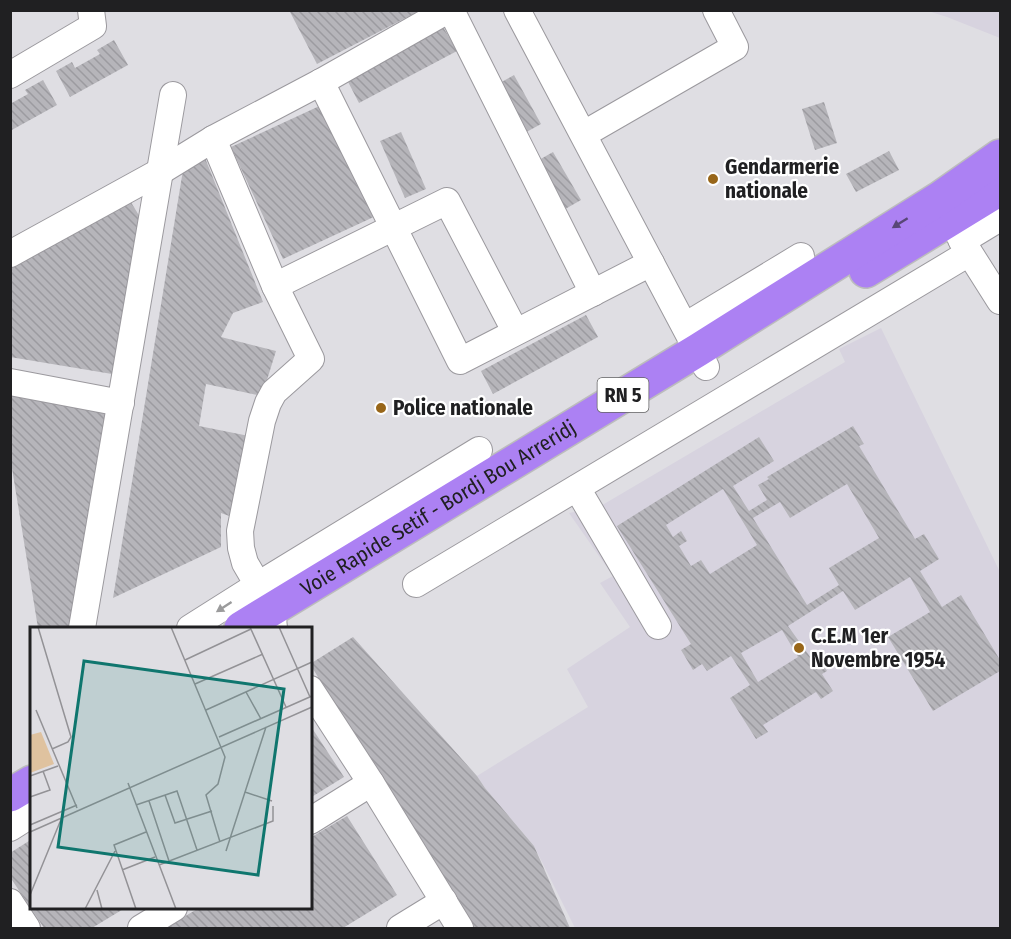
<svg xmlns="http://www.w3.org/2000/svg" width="1011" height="939" font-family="'Fira Sans Condensed',sans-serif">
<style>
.built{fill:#d7d3df}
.building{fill:url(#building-back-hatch);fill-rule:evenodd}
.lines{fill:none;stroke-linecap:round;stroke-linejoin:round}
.minor-casing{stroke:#9b999e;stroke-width:28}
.highway-casing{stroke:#bcbcbd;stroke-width:36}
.minor{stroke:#fff;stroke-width:26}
.highway{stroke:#ac81f3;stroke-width:33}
.oneway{fill:#584776}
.oneway2{fill:#9b9b9c}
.poi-dot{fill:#986619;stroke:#fff;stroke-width:2}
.labels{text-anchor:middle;stroke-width:4.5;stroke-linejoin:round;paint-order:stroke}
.shield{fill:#fff;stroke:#636364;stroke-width:1.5}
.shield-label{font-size:20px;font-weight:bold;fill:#202022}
.poi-label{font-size:21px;font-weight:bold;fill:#202022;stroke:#fff;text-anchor:start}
.street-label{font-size:21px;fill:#202022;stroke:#fff}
.inset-road{fill:none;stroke:#939296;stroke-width:1.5}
.view{fill:#0f766e;fill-opacity:0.15;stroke:#0f766e;stroke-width:3}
.inset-edge{fill:none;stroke:#202022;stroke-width:3}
</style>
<defs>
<pattern id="building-back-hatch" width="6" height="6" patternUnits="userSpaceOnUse" patternTransform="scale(1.5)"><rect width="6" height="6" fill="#b6b5ba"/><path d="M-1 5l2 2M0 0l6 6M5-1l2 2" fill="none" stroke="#9c9ba0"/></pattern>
</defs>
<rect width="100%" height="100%" fill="#dfdee3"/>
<g class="built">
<polygon points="928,11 1000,11 1000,38 947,17"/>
<polygon points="881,328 1000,572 1000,928 575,928 534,846 485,788 477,776 588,707 567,669 630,627 600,583 613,576 569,513 599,507 845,362 839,349"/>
</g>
<g class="building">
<polygon points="289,10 421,10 317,64"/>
<polygon points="442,25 457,51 359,103 345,76"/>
<polygon points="114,40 128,65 70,97 56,71 72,62 75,68 100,54 97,50"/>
<polygon points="514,75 541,124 521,135 493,87"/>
<polygon points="43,80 57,105 10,131 10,104 28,94 25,90"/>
<polygon points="824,102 837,143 815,150 802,109"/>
<polygon points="326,103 378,215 283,259 231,147"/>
<polygon points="401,132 426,189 405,198 380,141"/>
<polygon points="889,151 899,170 856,192 846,174"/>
<polygon points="553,152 581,200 560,212 532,164"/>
<polygon points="205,158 263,302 233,313 221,337 276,351 262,396 206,384 199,426 249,436 232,517 221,513 221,547 113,598 183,170"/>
<polygon points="129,199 143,222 112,374 10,357 10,265"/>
<polygon points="586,315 598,337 493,394 481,371"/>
<polygon points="10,395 108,412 69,628 38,628 10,456"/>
<path d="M853,426L864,444L859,446L915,539L924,534L939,559L920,571L942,607L961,595L1000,660V671L933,711L888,637L930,612L910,577L855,610L843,591L788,626L816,665L821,662L827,671L822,674L833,691L821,699L816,692L763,725L768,732L756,739L730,698L750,685L731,656L707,671L702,664L693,670L681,650L691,644L617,526L759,437L774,461L733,486L749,511L767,500L758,485L769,479L767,477ZM847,484L879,538L829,568L839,585L807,605L753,518L780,502L790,518ZM723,489L757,545L710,574L701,560L691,566L679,546L687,541L681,531L673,537L666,525ZM782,630L798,657L758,682L741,653Z"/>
<polygon points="353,637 477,776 485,788 534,846 570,928 472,928 310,664"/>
<polygon points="310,725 344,777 310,798"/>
<polygon points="347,816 397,895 343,928 165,928 199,908 310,908 310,838"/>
<polygon points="32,839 32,908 125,908 92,928 44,928 10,877 10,853"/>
</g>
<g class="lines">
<g class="minor-casing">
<g id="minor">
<polyline points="451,10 593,293"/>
<polyline points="517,10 706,367"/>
<polyline points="10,75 93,26 91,10"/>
<polyline points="321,82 460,361 651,263"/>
<polyline points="584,134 735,47 716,10"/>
<polyline points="213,139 275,286 311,359 274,392 268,403 262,421 240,531 241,548 245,563 272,609 274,628"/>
<polyline points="943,203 962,241 1000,301"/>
<polyline points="962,241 1000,218"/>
<polyline points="10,254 161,171 213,139 321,82 448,10"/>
<polyline points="275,286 447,201 515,331"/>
<polyline points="685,326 801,256"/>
<polyline points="10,382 121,403"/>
<polyline points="577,488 658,626"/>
<polyline points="416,584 969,253"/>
<polyline points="82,628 173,95"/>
<polyline points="190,628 258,585 479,450"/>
<polyline points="310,689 371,783 460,928"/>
<polyline points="310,821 371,783"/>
<polyline points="10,828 32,814"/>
<polyline points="10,902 27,928"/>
<polyline points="141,928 174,908"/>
<polyline points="400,928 444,901"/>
</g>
</g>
<g class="highway-casing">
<g id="highway">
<polyline points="866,271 1000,189"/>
<path id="s1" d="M241,628L698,350L940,198L1000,156"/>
<polyline points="10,795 32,782"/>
</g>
</g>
<use href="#minor" class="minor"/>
<use href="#highway" class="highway"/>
</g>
<defs><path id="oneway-solid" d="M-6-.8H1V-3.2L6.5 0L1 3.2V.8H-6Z" transform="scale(1.5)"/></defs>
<use class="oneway" href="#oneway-solid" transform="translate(900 223) rotate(148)"/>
<use class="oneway2" href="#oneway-solid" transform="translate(224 607) rotate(147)"/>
<g class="poi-dot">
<circle cx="713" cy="179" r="6"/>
<circle cx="381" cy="408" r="6"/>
<circle cx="799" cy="648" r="6"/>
</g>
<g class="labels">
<rect class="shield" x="597.5" y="378" width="51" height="34" rx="4.5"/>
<g class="shield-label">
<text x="623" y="402">RN 5</text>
</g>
<g class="poi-label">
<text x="725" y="174">Gendarmerie<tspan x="725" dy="24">nationale</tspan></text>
<text x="393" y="415">Police nationale</text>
<text x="811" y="643">C.E.M 1er<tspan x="811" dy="24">Novembre 1954</tspan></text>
</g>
<g class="street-label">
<text dy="7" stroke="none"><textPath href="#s1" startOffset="231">Voie Rapide Setif - Bordj Bou Arreridj</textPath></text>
</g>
</g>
<g transform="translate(30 627)">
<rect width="282" height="282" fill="#dfdee3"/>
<path d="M11,105L24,137L0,146V108Z" fill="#dfc29f"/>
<path class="inset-road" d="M8,0L41,110L38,115L22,122M141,0L195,130L188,157L176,168L190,215M220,0L256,80M249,0L280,70M155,33L221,2M165,57L233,27M216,65L231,92M6,83L47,181M176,83L282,35M189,110L282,69M0,149L28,139M98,156L146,282M215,165L242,174M135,168L145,196L182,184M0,170L20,163L13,144M119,174L139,234M106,178L147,164L167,223M0,198L47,178M0,205L282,80M196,224L236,100M129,238L243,194V179M92,243L125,230M67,263L72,282M0,268L32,190M55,282L85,224M106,282L84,218L116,205"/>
<path class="view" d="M54,34L254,62L228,248L28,220Z"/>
<rect width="282" height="282" class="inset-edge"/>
</g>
<rect width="1011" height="939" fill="none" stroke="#202022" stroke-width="24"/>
</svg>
